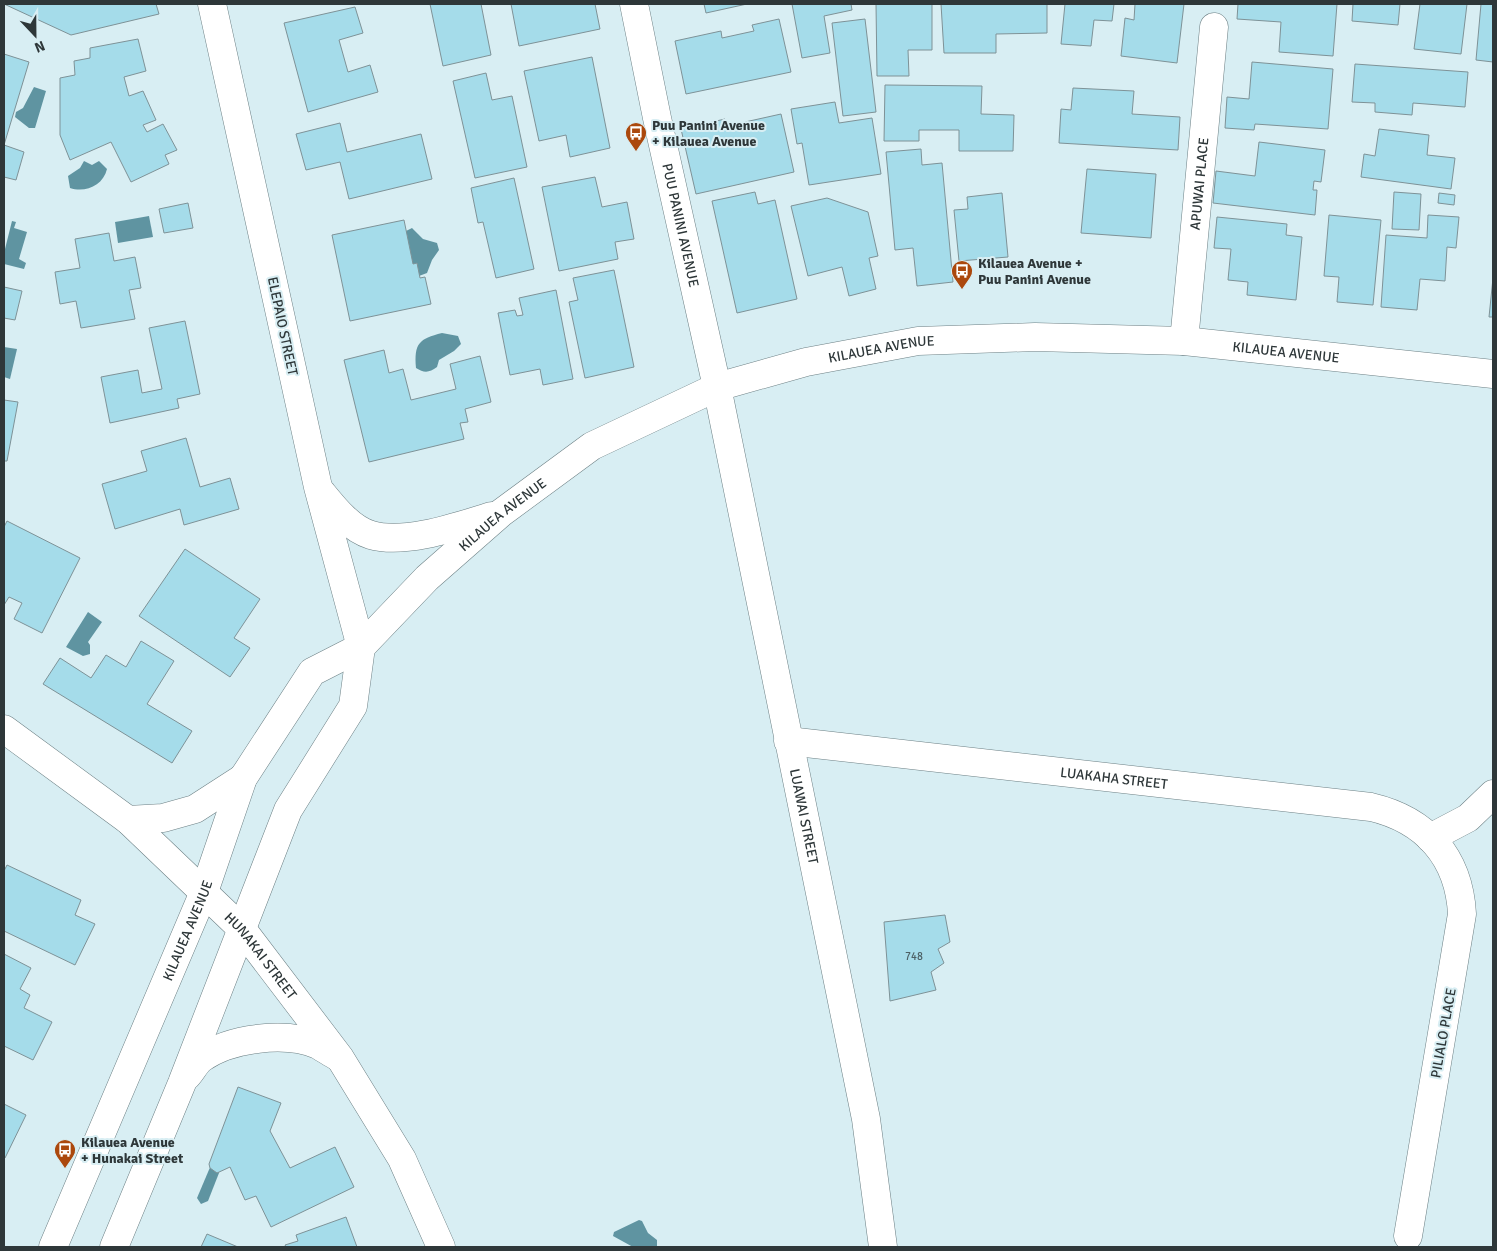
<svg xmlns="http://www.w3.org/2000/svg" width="1497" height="1251" font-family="Signika,sans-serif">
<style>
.water{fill:#5f94a1}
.building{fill:#a5dcea;stroke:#7e9297}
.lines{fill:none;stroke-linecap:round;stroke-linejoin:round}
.minor-casing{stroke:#6d8085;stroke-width:29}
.minor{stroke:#fff;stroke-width:28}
.labels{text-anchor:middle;stroke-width:4;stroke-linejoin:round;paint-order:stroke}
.number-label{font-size:11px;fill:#4c6065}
.poi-label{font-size:14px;font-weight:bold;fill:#2e3739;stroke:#d8eef3;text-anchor:start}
.street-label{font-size:14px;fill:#2e3739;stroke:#d8eef3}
</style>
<rect width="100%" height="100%" fill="#d8eef3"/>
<g class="water">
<polygon points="34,87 46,91 35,128 29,128 15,117 16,112 23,108"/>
<path d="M84,161L92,165L99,161L107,169C103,186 85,193 70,188L68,176L80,168Z"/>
<polygon points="149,216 153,237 118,243 115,222"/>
<polygon points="12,221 16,222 14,228 27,232 19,259 26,263 24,269 4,264 4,253"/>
<path d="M412,228L423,239L437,243L439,250L432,260L427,273L419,276C409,267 403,244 406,231Z"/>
<path d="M442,333L458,336L461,344L454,351L439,360L437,367C429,373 424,373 416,368C414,343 419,339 442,333Z"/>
<polygon points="4,347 17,349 10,379 4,377"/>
<polygon points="88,612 102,622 88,642 90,645 90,654 83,656 66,647"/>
<polygon points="211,1165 220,1169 219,1173 208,1201 201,1204 197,1198"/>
<polygon points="639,1220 642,1221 648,1233 657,1240 657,1247 633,1247 613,1236 614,1232"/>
</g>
<g class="building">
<polygon points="4,4 156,4 159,14 71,35"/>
<polygon points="430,4 481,4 491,55 443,66"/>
<polygon points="511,4 595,4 600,29 519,46"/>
<polygon points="704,4 747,4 706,13"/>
<polygon points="792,4 851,4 852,10 824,16 830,53 802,58"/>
<polygon points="876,4 932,4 932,50 908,50 909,76 877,76"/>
<polygon points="941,4 1047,4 1047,33 996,34 996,53 944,53"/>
<polygon points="1065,4 1114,4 1112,21 1094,20 1091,46 1061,44"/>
<polygon points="1135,4 1184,4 1177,63 1121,56 1125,18 1134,20"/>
<polygon points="1238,4 1337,4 1333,56 1279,52 1281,22 1237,19"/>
<polygon points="1353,4 1400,4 1398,25 1352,21"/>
<polygon points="1420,4 1467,4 1461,54 1414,49"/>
<polygon points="1481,4 1493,4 1493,62 1476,60"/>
<polygon points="355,7 363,33 339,40 348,72 370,65 378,92 308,112 284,23"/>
<polygon points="779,19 791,72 686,94 675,41 721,31 722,38 754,31 752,25"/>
<polygon points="865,19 876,112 843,116 832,23"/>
<polygon points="138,39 146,71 124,77 129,96 143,91 156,120 143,125 147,132 163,124 177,150 165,155 169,164 131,182 111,142 70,160 60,135 60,78 75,75 74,61 90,58 90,48"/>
<polygon points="4,54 29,62 4,145 24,152 16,180 4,177"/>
<polygon points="592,57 610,148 570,157 566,135 539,141 524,71"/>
<polygon points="1252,62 1333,69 1328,129 1255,124 1254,130 1225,128 1227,97 1249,99"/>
<polygon points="1355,64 1468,72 1465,107 1413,103 1412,115 1375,112 1375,103 1352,102"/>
<polygon points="486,73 492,100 512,96 527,167 475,178 453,81"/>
<polygon points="885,85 982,86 981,114 1014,115 1013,151 959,151 959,130 919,130 919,141 884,141"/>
<polygon points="1073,88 1134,91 1132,114 1180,117 1178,150 1059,143 1061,109 1071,110"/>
<polygon points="835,102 839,123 872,118 881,174 809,185 802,143 797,144 791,109"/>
<polygon points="781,114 794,172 696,194 681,129 725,119 727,126"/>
<polygon points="340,123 347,152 421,134 432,179 349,199 340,162 306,170 296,134"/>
<polygon points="1379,129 1429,135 1427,155 1455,158 1451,189 1361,177 1364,154 1375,156"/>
<polygon points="1259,142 1325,150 1321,182 1314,181 1313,190 1317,190 1315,215 1213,203 1216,171 1255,176"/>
<polygon points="921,149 922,165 942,163 953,282 917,286 913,248 895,250 886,152"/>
<polygon points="1087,169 1156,174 1151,238 1081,233"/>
<polygon points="595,177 602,207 627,202 634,239 615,242 618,259 559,271 542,187"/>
<polygon points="514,178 534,269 496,278 483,222 478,223 471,188"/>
<polygon points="755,192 758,204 775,200 797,299 737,313 712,201"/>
<polygon points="1394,192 1421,194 1419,230 1392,229"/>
<polygon points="1002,193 1008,257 959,261 954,210 968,209 967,197"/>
<polygon points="1439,193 1455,195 1454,205 1438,203"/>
<polygon points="827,198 868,212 878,256 869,258 876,289 849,296 842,267 808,276 791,206"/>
<polygon points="188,203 193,228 164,233 159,209"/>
<polygon points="1329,215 1381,220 1373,305 1337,302 1339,277 1324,276"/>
<polygon points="1428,215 1459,217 1456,248 1447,247 1445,281 1420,279 1417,310 1381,307 1386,235 1427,238"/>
<polygon points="1217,217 1287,224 1286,235 1302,237 1296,300 1247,295 1248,282 1228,280 1231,249 1214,248"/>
<polygon points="404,220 413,264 417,263 420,278 425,277 431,304 350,321 332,235"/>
<polygon points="109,233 114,261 135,257 141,288 129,290 135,319 81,328 76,301 60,304 55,272 80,268 75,239"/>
<polygon points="614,270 634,367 585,378 569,302 578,300 573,278"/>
<polygon points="1493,278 1493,317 1489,317"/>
<polygon points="4,287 22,291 15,320 4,318"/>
<polygon points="556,290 573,379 543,385 540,369 510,375 498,313 515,310 517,316 523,315 519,298"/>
<polygon points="185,321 200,394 177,399 179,408 110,423 101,377 138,370 142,393 162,389 149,328"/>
<polygon points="384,350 389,373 403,369 411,400 456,389 450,364 480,356 491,402 465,409 468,422 460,423 464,439 369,462 344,360"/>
<polygon points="4,400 18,402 7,461 4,461"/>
<polygon points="186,438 200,487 230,478 239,509 184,525 180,509 115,529 102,484 147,471 141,451"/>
<polygon points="7,521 80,558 42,633 14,619 22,603 9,597 4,605 4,527"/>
<polygon points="185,549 260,599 234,638 250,648 230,677 139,616"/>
<polygon points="141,641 174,661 147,704 192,731 172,763 43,684 60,658 91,678 106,655 126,667"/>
<polygon points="7,865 81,900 75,915 95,924 75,965 4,931 4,871"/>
<polygon points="945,915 950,942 938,949 944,963 931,972 936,990 890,1001 884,922"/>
<polygon points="4,954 31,968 20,989 30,995 24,1008 52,1022 33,1060 4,1046"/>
<polygon points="238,1087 281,1103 270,1131 290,1168 335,1147 354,1187 271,1227 256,1196 245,1200 230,1167 217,1173 210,1168 209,1164"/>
<polygon points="4,1104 26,1115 5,1158 4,1157"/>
<polygon points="346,1217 357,1247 286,1247 285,1245 298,1241 296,1235"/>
<polygon points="207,1234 238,1247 201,1247"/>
</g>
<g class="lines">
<g class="minor-casing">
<g id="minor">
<path id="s1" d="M634,4L657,118L717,387L866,1119L883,1247"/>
<path id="s2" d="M1184,341L1214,27"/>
<path d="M322,493C335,509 351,529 371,535C405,545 459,526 492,516"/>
<path id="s3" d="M4,729L128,820L242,929L340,1058L402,1159L441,1247"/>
<path id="s4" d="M788,741L1371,807C1426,820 1459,857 1462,914L1408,1236"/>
<polyline points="128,820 163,818 195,809 243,778"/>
<polyline points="1430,838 1468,818 1493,794"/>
<path d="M187,1076C192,1071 196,1062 202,1058C230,1038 286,1031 318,1045C325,1049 331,1053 338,1057"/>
<path id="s5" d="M53,1247L204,892L243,778L312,672L361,647L427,578L501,513L592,446L717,387L806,362L918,341L1035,337L1184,341L1493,374"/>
<polyline points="114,1247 182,1083 288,810 353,706 361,647 318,487 212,4"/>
</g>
</g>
<use href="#minor" class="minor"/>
</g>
<defs>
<g id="bus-pin" transform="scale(1.125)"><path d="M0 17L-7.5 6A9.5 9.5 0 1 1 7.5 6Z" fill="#ab480d" stroke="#d8eef3"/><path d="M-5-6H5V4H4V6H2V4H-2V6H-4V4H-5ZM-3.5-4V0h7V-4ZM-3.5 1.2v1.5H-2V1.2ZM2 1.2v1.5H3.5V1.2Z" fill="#fff"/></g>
</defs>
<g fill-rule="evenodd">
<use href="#bus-pin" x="636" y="133"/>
<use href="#bus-pin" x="962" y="271"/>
<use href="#bus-pin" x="65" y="1150"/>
</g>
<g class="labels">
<g class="number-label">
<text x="914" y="960">748</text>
</g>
<g class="poi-label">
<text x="652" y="130">Puu Panini Avenue<tspan x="652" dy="16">+ Kilauea Avenue</tspan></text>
<text x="978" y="268">Kilauea Avenue +<tspan x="978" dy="16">Puu Panini Avenue</tspan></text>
<text x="81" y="1147">Kilauea Avenue<tspan x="81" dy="16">+ Hunakai Street</tspan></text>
</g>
<g class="street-label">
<text dy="5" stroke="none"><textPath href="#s2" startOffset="158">APUWAI PLACE</textPath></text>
<text dy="5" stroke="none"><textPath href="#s1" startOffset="226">PUU PANINI AVENUE</textPath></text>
<text transform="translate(283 326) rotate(78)" y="5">ELEPAIO STREET</text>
<text dy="5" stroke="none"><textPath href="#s5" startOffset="1302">KILAUEA AVENUE</textPath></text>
<text dy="5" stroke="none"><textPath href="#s5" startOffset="1708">KILAUEA AVENUE</textPath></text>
<text dy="5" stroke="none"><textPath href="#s5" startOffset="882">KILAUEA AVENUE</textPath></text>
<text dy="5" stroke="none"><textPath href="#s4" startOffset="328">LUAKAHA STREET</textPath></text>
<text dy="5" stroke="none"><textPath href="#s1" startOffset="830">LUAWAI STREET</textPath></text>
<text dy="5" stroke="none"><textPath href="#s5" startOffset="344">KILAUEA AVENUE</textPath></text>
<text dy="5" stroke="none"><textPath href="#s3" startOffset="344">HUNAKAI STREET</textPath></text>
<text transform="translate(1443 1033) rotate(-80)" y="5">PILIALO PLACE</text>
</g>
</g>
<rect width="1497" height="1251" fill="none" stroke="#2e3739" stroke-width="10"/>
<g transform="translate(35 35) rotate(158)" stroke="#d8eef3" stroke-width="4" paint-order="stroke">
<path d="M0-4L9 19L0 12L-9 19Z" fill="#2e3739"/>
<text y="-8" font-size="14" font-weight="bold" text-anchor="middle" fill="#2e3739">N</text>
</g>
</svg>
